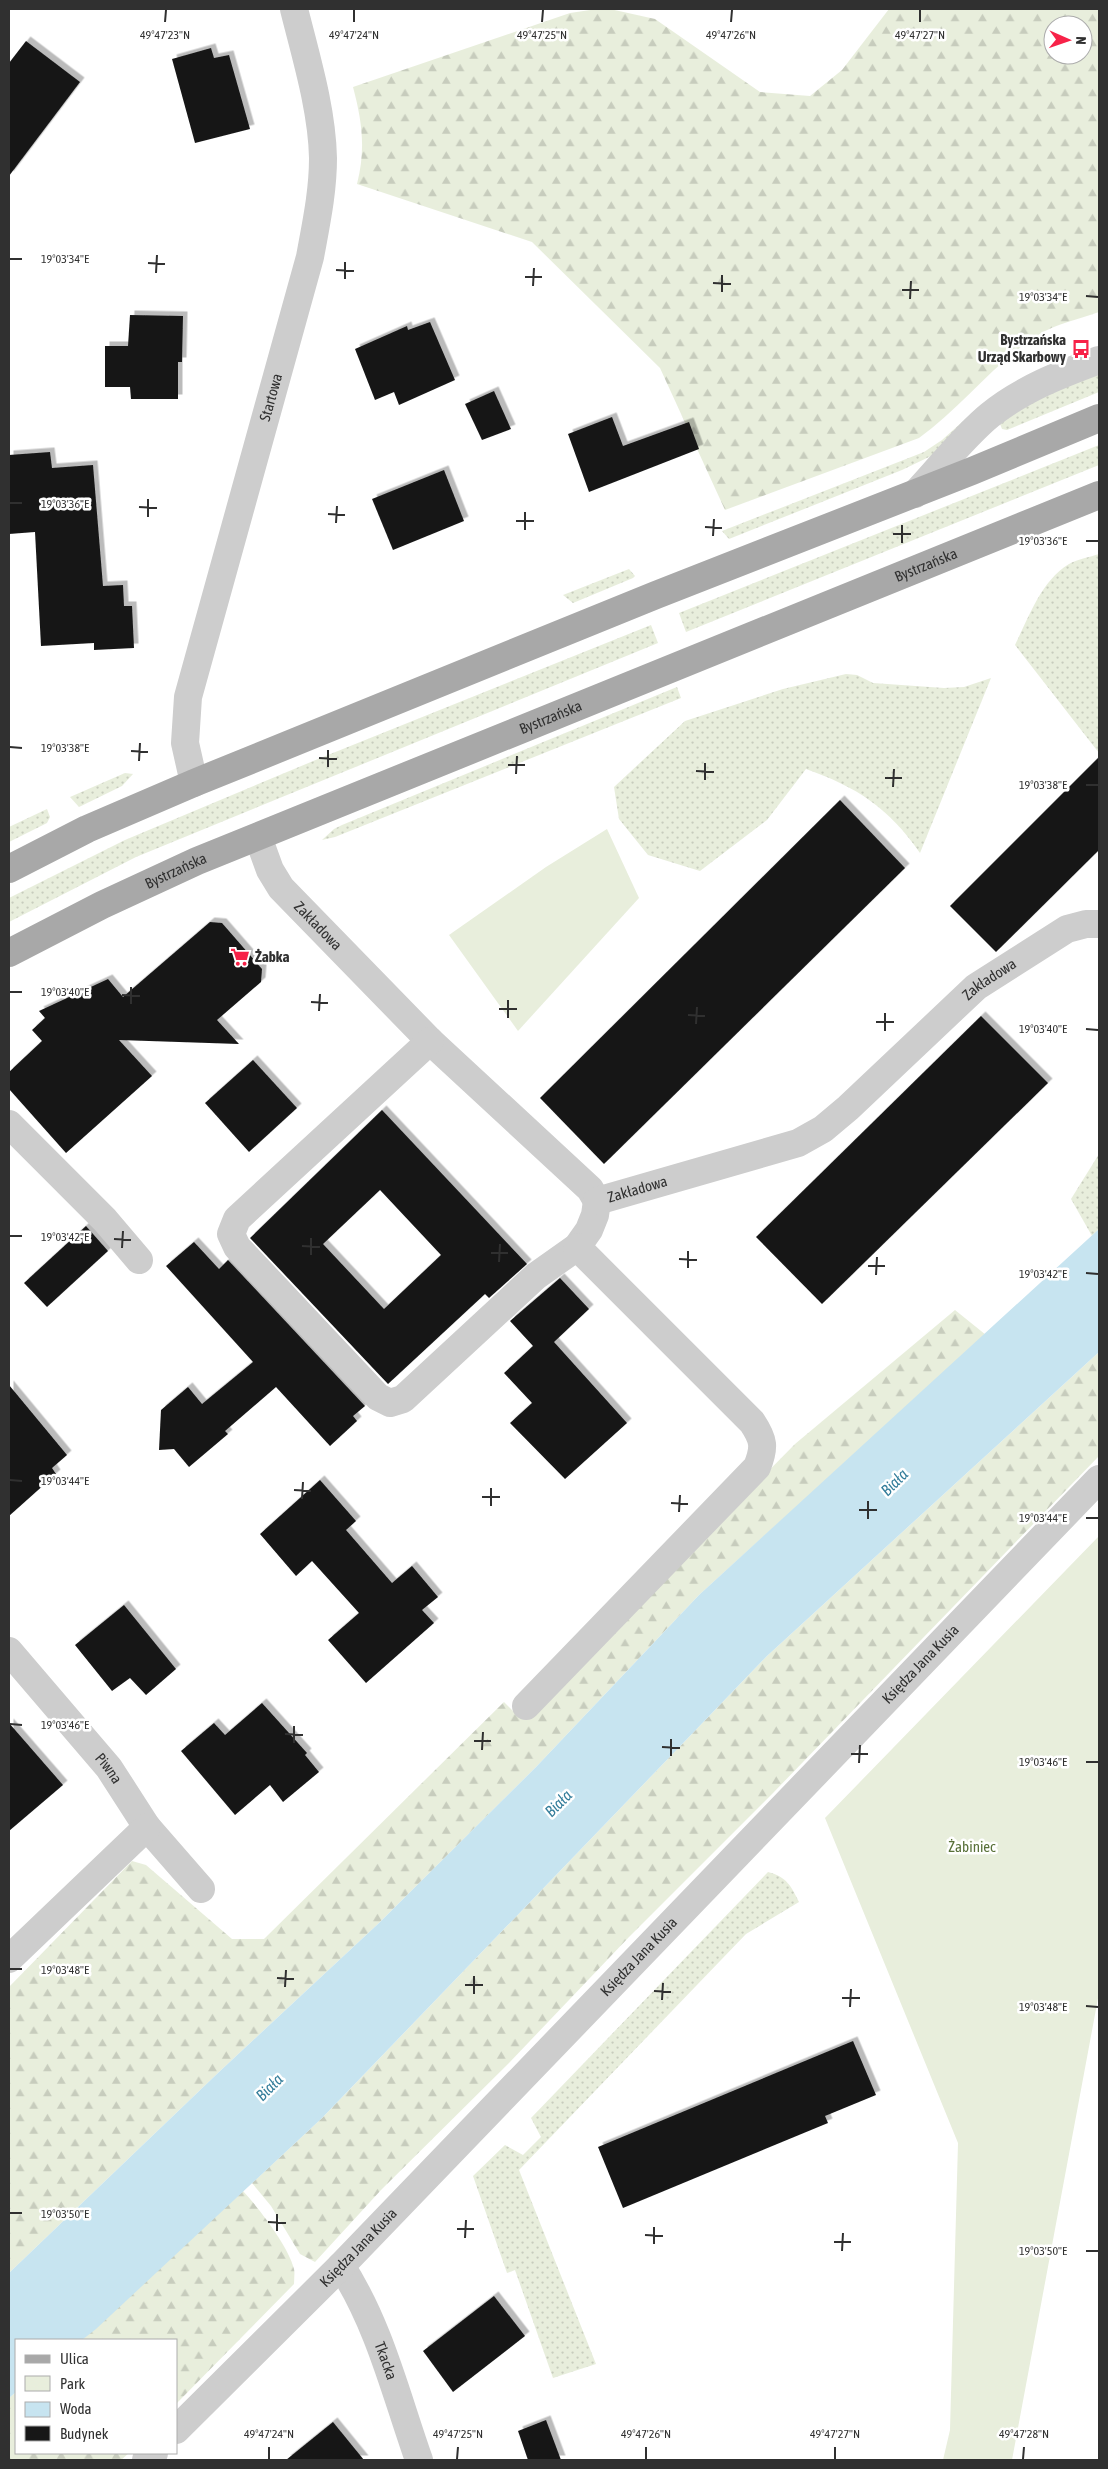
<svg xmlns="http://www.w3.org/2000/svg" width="1108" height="2469" font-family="'Asap Condensed',sans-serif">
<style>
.grass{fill:url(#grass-dots)}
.forest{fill:url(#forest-firs);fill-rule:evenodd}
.park{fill:#e8eedc}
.water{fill:#c7e4f0}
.building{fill:#171717;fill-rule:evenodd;filter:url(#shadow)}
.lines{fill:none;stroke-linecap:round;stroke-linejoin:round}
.minor{stroke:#cdcdcd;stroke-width:28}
.major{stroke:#a8a8a8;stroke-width:28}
.ticks{fill:none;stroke:#303030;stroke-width:2}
.labels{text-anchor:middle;stroke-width:5;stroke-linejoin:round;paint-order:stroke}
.poi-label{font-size:15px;font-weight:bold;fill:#303030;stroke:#fff;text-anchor:end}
.street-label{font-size:15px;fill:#303030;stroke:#fff}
.park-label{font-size:15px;fill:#587038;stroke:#fff}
.water-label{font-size:16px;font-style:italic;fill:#357e9b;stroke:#fff}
.ticks-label{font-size:12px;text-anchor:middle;fill:#303030;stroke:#fff;stroke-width:5;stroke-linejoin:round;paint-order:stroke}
</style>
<defs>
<pattern id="grass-dots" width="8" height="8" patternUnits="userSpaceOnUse" patternTransform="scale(1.25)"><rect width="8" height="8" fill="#e8eedc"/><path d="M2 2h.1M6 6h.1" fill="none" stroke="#c7ccbd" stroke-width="1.8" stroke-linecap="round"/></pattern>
<pattern id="forest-firs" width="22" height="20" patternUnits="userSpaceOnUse" patternTransform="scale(1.25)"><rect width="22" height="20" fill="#e8eedc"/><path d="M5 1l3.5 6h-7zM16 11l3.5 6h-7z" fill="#c7ccbd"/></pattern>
<filter id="shadow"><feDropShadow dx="4.5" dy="-4.5" stdDeviation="0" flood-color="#0004"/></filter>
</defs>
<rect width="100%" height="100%" fill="#fff"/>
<g class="grass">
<polygon points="1099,372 1099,392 1007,430 1002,429 1000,424 1028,404"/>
<polygon points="981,405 931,456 902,470 729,539 722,531 924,452 942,440"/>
<polygon points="1099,445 1099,465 686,632 679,613"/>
<path d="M1099,554V753L1015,645C1029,617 1041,581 1069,564C1078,559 1090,557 1099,554Z"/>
<polygon points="629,569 635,576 633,578 573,603 563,595"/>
<polygon points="651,625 658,643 136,857 9,922 9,898 125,840 318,759"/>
<path d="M846,674L857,675L873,683L944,688L964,687L991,678L920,853C889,808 857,787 806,769L767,820L700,871L648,855L619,819L614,787L685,721L783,689Z"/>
<polygon points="677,687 681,698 335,837 322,840 334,829 342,825"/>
<polygon points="125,773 133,774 122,786 79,807 70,797"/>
<polygon points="47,809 50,817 47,823 9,842 9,827"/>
<polygon points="1099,1154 1099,1229 1092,1236 1071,1199"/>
<path d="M768,1872C787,1877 791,1886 799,1902L746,1934L519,2170L596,2364L553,2378L515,2270L507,2273L473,2176L505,2145L523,2155L541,2137L531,2118Z"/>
</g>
<g class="forest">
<path d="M597,9H610L655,19L760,92L810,96L842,70L889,9H1099V312C1080,319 1055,324 1038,335C994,363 961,408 919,438L725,510L660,368L532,242L357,184C366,149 362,121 353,87L570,13ZM1053,25H1083V55H1053Z"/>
<polygon points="955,1310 986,1335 699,1595 536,1767 379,1923 219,2072 9,2273 9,1987 132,1861 146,1865 232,1939 264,1939 504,1702 514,1712 531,1711 795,1444"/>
<polygon points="1099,1352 1099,1456 774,1792 629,1937 509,2063 381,2190 315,2262 300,2254 271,2206 252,2183 322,2118 767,1656"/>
<path d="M243,2191C258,2207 289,2247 294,2269C295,2273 294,2279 294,2284L176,2404V2340H82Z"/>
<polygon points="16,2392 16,2453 129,2453 121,2460 9,2460 9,2398"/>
</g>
<g class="park">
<polygon points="607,829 639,898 518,1031 449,935 546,867"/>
<polygon points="1099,1536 1099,1993 1012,2460 943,2460 950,2430 958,2143 825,1818"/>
</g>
<polygon class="water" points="1099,1229 1099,1352 767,1656 322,2118 96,2329 82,2340 16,2340 16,2392 9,2398 9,2273 219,2072 379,1923 536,1767 699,1595"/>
<g class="building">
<polygon points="26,41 80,82 9,176 9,63"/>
<polygon points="211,48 214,58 229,55 250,129 195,143 172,59"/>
<polygon points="130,315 183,316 182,362 178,362 178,399 131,399 130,387 105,387 105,346 128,346"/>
<polygon points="430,322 455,380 399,405 394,392 375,400 355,349 407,326 408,330"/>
<polygon points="494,391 511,429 482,440 465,404"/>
<polygon points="612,417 623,446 689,422 699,449 589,492 568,434"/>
<polygon points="50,452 52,468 93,465 103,586 123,585 124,606 132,606 134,648 94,650 94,643 41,646 35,532 9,534 9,455"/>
<polygon points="444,470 464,521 393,550 372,499"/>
<polygon points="1099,757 1099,850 996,952 950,906"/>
<polygon points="840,800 905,868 604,1164 540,1098"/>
<polygon points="210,922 222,923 262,969 261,982 217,1020 239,1044 119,1040 152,1076 66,1153 9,1089 9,1072 42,1041 32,1030 45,1018 39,1011 108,979 123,997"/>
<polygon points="981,1016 1048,1083 822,1304 756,1237"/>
<polygon points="253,1060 297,1108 249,1152 205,1103"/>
<path d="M382,1110L527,1264L489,1298L485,1294L388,1384L250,1238ZM380,1190L441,1255L384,1309L323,1244Z"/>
<polygon points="86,1226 108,1251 47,1307 24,1283"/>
<polygon points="194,1242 219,1269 228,1260 365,1406 353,1416 357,1421 330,1446 276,1387 225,1431 228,1434 189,1467 174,1449 159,1450 161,1410 188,1387 202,1404 253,1362 166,1266"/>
<polygon points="560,1278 589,1309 554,1342 627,1423 565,1479 510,1423 532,1403 504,1373 533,1346 510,1321"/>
<polygon points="9,1385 67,1455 52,1468 56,1474 9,1516"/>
<polygon points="320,1480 356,1521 346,1530 392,1583 412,1566 438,1597 422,1610 434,1623 366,1683 328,1640 359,1613 312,1561 296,1576 260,1534"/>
<polygon points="124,1605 176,1669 146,1695 130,1678 112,1691 75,1645"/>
<polygon points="262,1703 307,1753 305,1755 319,1772 283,1802 270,1785 235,1815 181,1751 214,1723 225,1735"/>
<polygon points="9,1723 63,1785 9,1831"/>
<polygon points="853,2041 876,2095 825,2116 828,2123 623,2208 598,2147"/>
<polygon points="494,2296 525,2336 453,2392 423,2351"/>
<polygon points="546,2420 561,2460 528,2460 518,2431"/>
<polygon points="333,2422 364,2460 286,2460"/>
</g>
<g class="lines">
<g class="minor">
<path d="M915,494C939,469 963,437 990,415C1022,389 1061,374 1099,360"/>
<path id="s1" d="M194,783L185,743L188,697L310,257C316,224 323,192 323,158C322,109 306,57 294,9"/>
<path id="s2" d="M258,837L270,870L281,888L430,1041L590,1189L597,1201"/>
<polyline points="430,1041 237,1219 231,1234 237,1247 378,1397 390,1403 403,1399 536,1276 577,1247 589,1230 595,1215 597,1201"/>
<polyline points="9,1124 105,1220 139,1260"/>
<path id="s3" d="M597,1201L798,1143L823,1129L848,1108L976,987L1067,929L1086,924H1099"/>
<path id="s4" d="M9,1651L109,1768L147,1827L201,1889"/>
<path d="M526,1706L757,1467C765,1447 764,1440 752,1422L577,1247"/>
<polyline points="9,1959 147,1827"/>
<path id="s5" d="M341,2266C379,2324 396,2395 419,2460"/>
<path id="s6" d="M176,2430L341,2266L1099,1479"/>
<polyline points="146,2460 154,2453"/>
</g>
<g class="major">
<polyline points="9,869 87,829 194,783 656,595 972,471 1099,418"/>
<path id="s7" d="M9,953L102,905L197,861L1099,495"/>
</g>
</g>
<path class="ticks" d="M165,22L166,10M354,22V10M542,22L543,10M731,22L732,10M920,22V10M10,259H22M148,263L165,264M336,270L354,271M156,273L157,255M525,277H542M345,279V262M713,283L731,284M533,286L534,268M902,290H919M722,292V275M1086,296L1098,297M910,299L911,281M10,503H22M139,507L157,508M328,514L345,515M148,517V499M516,521H534M336,523L337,506M705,527L722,528M525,530V512M893,534H911M713,536L714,519M1086,541H1098M902,543V525M10,747L22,748M131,751L148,752M319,758L337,759M139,761L140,743M508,765H525M328,767V750M696,771L714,772M516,774L517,756M885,778H902M705,780V763M1086,785H1098M893,787L894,769M10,992H22M122,995L140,996M311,1002L328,1003M131,1004V987M499,1009H517M319,1011L320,994M688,1015L705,1016M508,1018V1000M876,1022H894M696,1024L697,1007M1086,1029L1098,1030M885,1031V1013M10,1236H22M114,1239L131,1240M302,1246L320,1247M122,1248L123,1231M491,1253H508M311,1255V1238M679,1259L697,1260M499,1262L500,1244M868,1266H885M688,1268V1251M1086,1273L1098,1274M876,1275L877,1257M10,1480L22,1481M294,1490L311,1491M482,1497H500M302,1499L303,1482M671,1503L688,1504M491,1506V1488M859,1510H877M679,1512L680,1495M1086,1518H1098M868,1519V1501M10,1724L22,1725M285,1734L303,1735M474,1741H491M294,1743V1726M662,1747L680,1748M482,1750L483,1732M851,1754H868M671,1756V1739M1086,1762H1098M859,1763L860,1745M10,1969H22M277,1978L294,1979M465,1985H483M285,1987L286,1970M654,1991L671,1992M474,1994V1976M842,1998H860M662,2000L663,1983M1086,2006L1098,2007M850,2007L851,1989M10,2213H22M268,2222L286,2223M457,2229H474M277,2231V2214M645,2235L663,2236M465,2238L466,2220M834,2242H851M654,2244V2227M842,2251L843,2233M1086,2251H1098M269,2459V2447M457,2459L458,2447M646,2459V2447M835,2459V2447M1023,2459L1024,2447"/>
<defs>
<g id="bus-bare" transform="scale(1.5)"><path d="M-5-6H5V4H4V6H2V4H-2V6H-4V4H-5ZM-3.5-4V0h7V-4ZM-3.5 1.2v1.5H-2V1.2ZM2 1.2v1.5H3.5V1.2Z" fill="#f72248" stroke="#fff" stroke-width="2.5" paint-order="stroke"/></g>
<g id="supermarket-bare" transform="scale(1.5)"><path d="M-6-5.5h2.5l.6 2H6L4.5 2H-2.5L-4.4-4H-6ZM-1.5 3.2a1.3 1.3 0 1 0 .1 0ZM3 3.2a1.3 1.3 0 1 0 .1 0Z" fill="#f72248" stroke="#fff" stroke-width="2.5" paint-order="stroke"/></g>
</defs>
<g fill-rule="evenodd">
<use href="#bus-bare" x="1081" y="349"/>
<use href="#supermarket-bare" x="240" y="957"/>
</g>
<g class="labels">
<g class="poi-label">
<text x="1066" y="345">Bystrzańska<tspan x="1066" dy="17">Urząd Skarbowy</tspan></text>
<text x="255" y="962" text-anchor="start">Żabka</text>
</g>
<g class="street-label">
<text dy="5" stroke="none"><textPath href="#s1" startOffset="398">Startowa</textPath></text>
<text dy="5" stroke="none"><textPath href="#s7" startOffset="996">Bystrzańska</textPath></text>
<text dy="5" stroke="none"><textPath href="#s7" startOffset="591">Bystrzańska</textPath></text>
<text dy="5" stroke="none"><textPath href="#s7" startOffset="186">Bystrzańska</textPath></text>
<text dy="5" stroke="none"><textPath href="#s2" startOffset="109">Zakładowa</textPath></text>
<text dy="5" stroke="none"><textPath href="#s3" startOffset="462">Zakładowa</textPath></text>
<text dy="5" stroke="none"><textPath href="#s3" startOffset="42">Zakładowa</textPath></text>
<text dy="5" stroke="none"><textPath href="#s6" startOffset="1068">Księdza Jana Kusia</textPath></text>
<text dy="5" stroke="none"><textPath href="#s4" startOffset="154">Piwna</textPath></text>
<text dy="5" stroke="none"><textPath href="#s6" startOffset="662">Księdza Jana Kusia</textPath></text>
<text dy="5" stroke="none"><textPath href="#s6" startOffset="258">Księdza Jana Kusia</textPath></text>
<text dy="5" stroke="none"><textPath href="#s5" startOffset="105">Tkacka</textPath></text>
</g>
<g class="park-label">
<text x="972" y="1852">Żabiniec</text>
</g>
<g class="water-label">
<text transform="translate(894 1482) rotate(-45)" y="6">Biała</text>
<text transform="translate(558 1803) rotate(-45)" y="6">Biała</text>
<text transform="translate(269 2087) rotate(-45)" y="6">Biała</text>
</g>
</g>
<g class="ticks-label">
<text x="165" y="39">49°47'23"N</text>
<text x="354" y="39">49°47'24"N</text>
<text x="542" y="39">49°47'25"N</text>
<text x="731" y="39">49°47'26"N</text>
<text x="920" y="39">49°47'27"N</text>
<text x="65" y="263">19°03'34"E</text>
<text x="1043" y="301">19°03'34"E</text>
<text x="65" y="508">19°03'36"E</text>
<text x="1043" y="545">19°03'36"E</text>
<text x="65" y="752">19°03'38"E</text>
<text x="1043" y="789">19°03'38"E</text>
<text x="65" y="996">19°03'40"E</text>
<text x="1043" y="1033">19°03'40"E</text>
<text x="65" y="1241">19°03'42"E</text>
<text x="1043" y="1278">19°03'42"E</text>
<text x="65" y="1485">19°03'44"E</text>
<text x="1043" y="1522">19°03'44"E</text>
<text x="65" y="1729">19°03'46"E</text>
<text x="1043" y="1766">19°03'46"E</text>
<text x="65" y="1974">19°03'48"E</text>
<text x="1043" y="2011">19°03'48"E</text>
<text x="65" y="2218">19°03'50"E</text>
<text x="1043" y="2255">19°03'50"E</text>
<text x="269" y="2438">49°47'24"N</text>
<text x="458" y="2438">49°47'25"N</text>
<text x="646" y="2438">49°47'26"N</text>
<text x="835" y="2438">49°47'27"N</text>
<text x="1024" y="2438">49°47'28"N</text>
</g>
<rect width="1108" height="2469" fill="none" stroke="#303030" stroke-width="20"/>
<rect x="15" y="2339" width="162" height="115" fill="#ffffff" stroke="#acacac"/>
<rect x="25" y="2355" width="25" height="8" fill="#a8a8a8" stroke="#acacac"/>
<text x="60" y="2364" font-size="15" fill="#303030">Ulica</text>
<rect x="25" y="2376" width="25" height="15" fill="#e8eedc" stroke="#acacac"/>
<text x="60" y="2389" font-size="15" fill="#303030">Park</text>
<rect x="25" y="2402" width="25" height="15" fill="#c7e4f0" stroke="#acacac"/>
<text x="60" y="2414" font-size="15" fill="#303030">Woda</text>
<rect x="25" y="2426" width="25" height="15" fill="#171717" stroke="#acacac"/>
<text x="60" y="2439" font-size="15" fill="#303030">Budynek</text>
<g transform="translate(1068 40) rotate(92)"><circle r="24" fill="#ffffff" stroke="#acacac"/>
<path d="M0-4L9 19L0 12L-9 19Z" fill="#f72248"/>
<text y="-8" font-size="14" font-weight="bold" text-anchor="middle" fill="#303030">N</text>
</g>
</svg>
